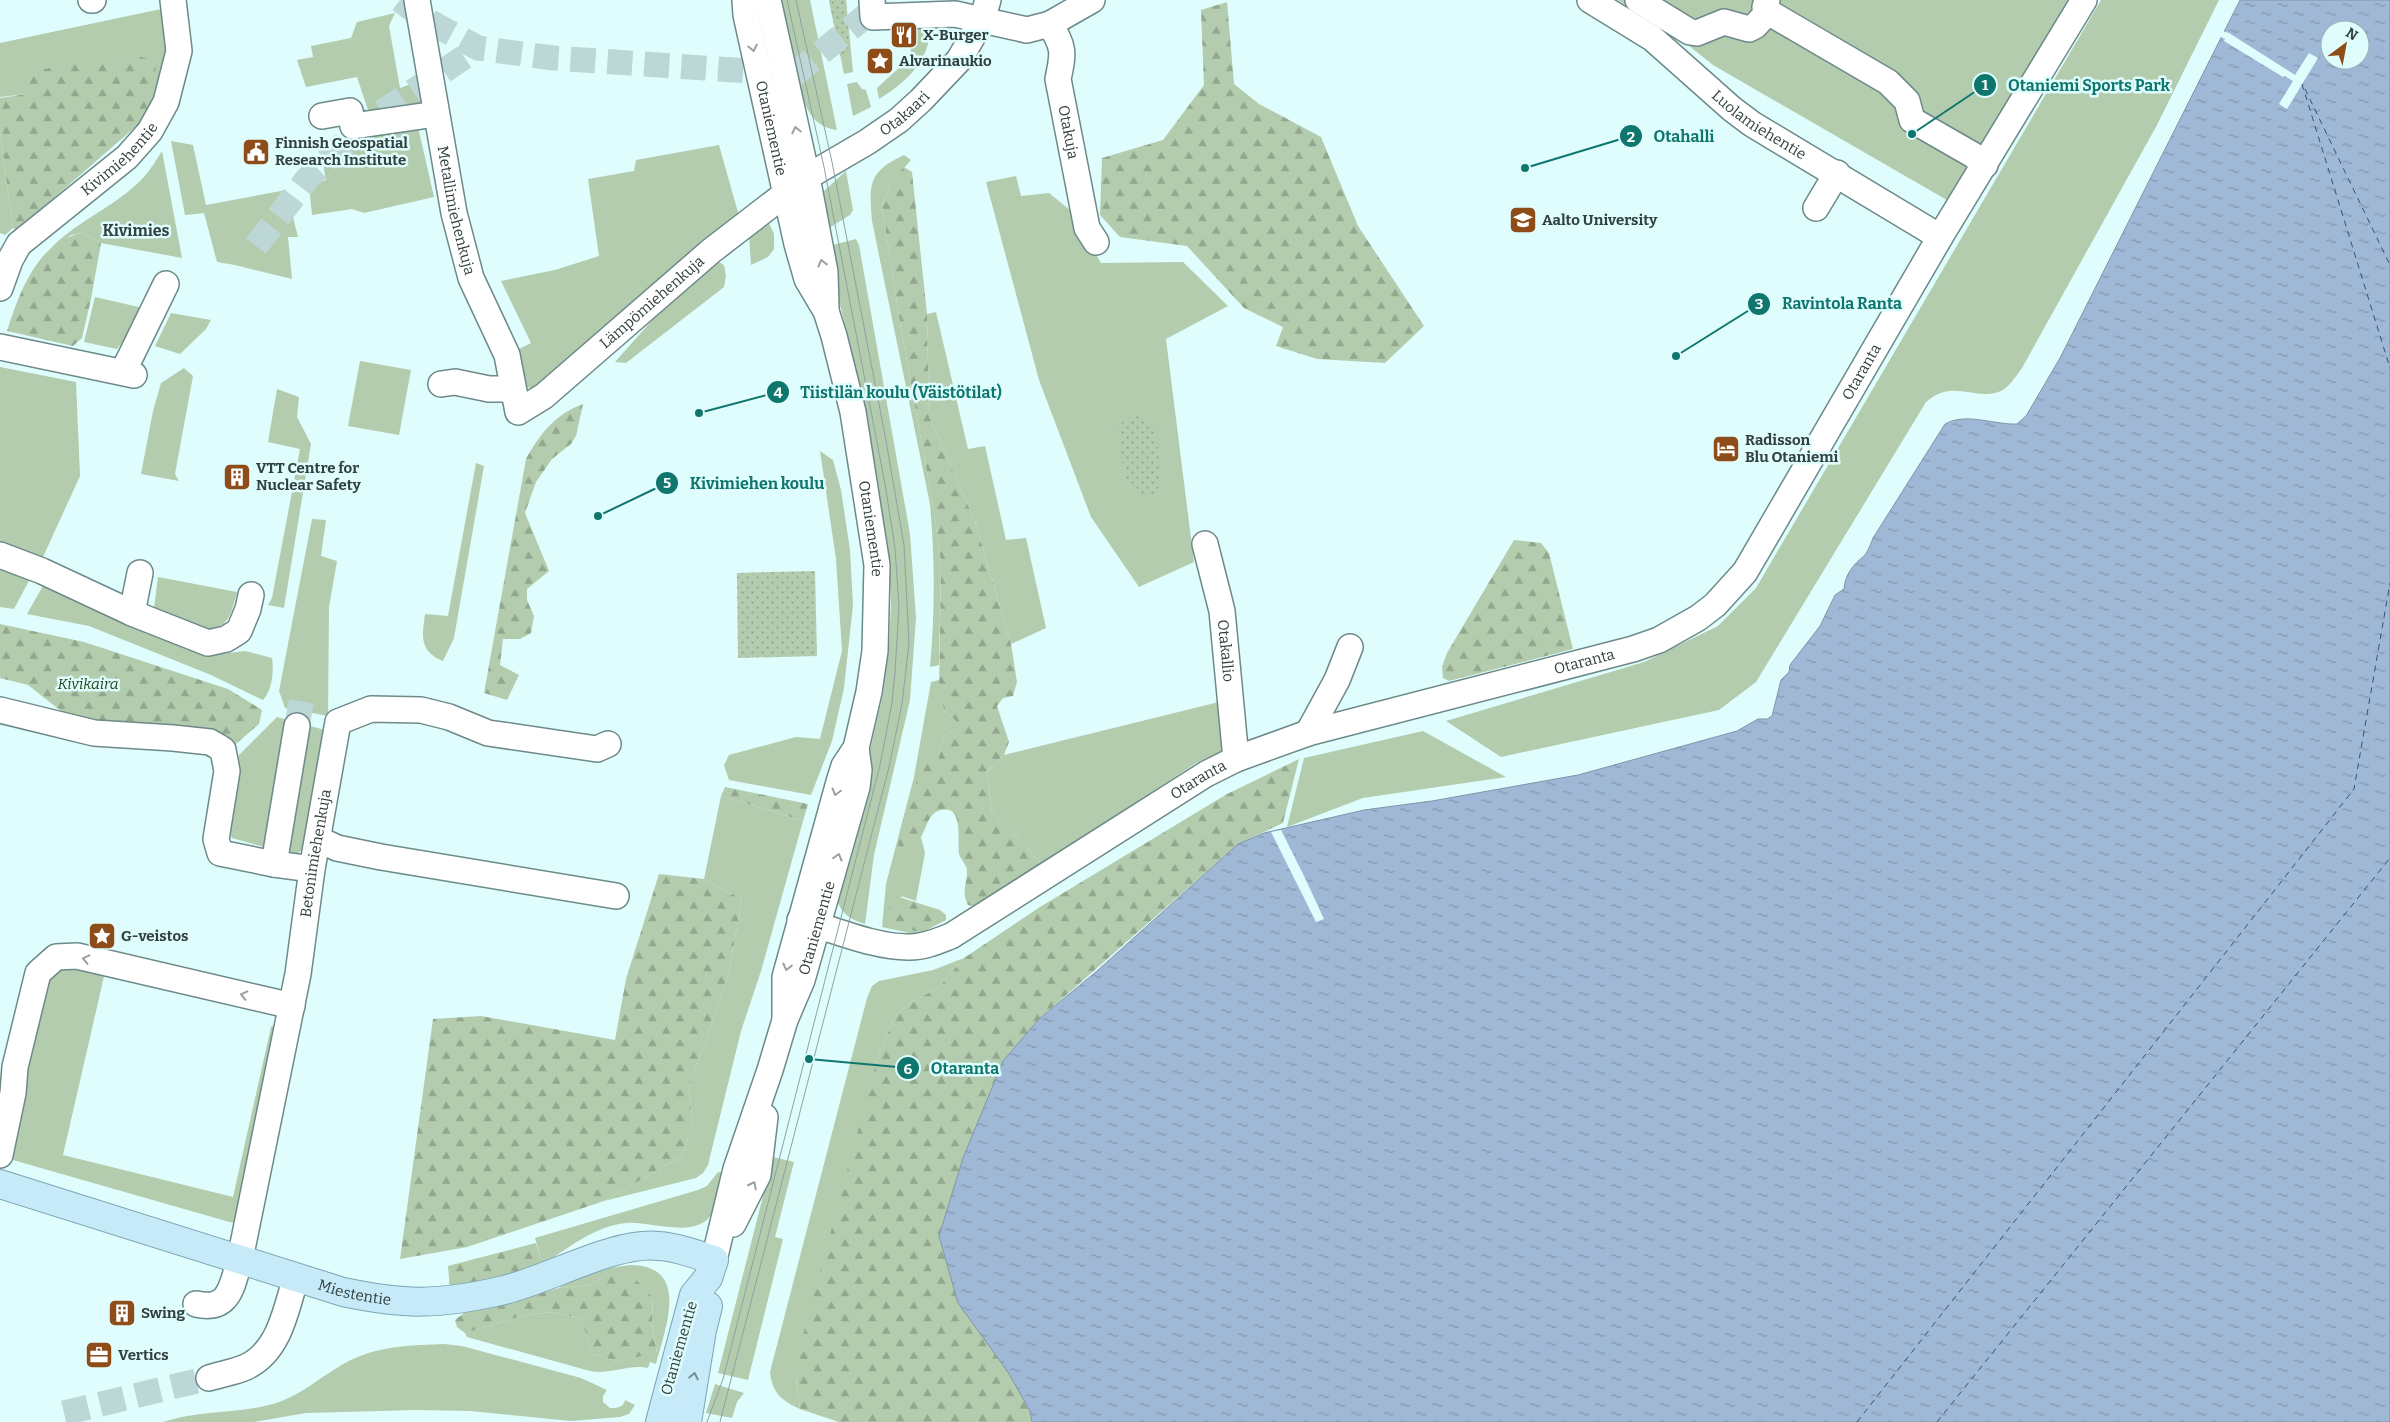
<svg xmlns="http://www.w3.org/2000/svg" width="2390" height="1422" font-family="Bitter,serif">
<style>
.grass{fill:#b3ccad}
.forest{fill:url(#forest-firs)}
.park{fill:url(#park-dots)}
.water{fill:url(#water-ripples);stroke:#7f94a9;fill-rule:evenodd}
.pier{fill:#dffdfd}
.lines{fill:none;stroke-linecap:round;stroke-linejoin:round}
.ferry{stroke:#2e527b;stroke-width:1;stroke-dasharray:6 5;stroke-linecap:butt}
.minor-tunnel{stroke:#bdd7d7;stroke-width:25;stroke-dasharray:25 12;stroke-linecap:butt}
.minor-casing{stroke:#6d8989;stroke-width:28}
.major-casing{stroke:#7aa5b4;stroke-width:30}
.minor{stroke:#fff;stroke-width:25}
.major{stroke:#c7eaf8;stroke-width:28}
.tram{stroke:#8ca2a2;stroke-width:1}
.oneway{stroke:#99a0a0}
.oneway2{stroke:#768c93}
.labels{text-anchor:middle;stroke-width:5;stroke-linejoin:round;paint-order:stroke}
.poi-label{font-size:15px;font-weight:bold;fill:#334040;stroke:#dffdfd;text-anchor:start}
.street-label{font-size:15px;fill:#334040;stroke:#dffdfd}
.park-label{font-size:15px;font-style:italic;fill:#23451a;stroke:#dffdfd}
.neighbourhood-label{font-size:16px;font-weight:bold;fill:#334040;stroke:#dffdfd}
.leader{fill:none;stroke:#0f766e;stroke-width:2}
.callout-dot{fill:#0f766e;stroke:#dffdfd;stroke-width:2}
.mark-label{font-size:15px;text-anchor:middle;font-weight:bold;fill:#fff}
.callout-label{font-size:16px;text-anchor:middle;font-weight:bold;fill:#0f766e;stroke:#dffdfd;stroke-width:5;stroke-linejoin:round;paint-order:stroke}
</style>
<defs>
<pattern id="forest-firs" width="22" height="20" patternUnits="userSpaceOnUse" patternTransform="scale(1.25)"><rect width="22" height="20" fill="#b3ccad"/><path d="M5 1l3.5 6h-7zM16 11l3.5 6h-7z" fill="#92a78e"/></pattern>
<pattern id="park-dots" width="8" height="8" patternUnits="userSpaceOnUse" patternTransform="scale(1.25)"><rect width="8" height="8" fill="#b3ccad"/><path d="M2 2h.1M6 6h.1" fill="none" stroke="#92a78e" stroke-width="1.8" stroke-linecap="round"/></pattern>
<pattern id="water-ripples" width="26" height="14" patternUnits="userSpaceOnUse" patternTransform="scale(1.25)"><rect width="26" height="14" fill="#9fb8d6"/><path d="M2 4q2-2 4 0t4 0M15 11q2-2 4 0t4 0" fill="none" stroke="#8297af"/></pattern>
</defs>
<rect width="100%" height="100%" fill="#dffdfd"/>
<g class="grass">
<path d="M774,0H810L837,130C819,128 808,115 803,98L800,99Z"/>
<polygon points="829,0 846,0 853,72 844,74"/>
<polygon points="1618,0 2073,0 1952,203 1713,65 1688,45"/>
<path d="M2101,0H2219L2157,125L2022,368C2016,376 2010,386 2001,391C1974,402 1954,378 1926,402L1756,682L1719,710L1501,757L1446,721L1644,662L1718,626L1756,588Z"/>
<polygon points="161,9 167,49 154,103 27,94 0,97 0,43"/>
<polygon points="395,13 389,26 400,88 419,81 422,103 369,113 357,77 306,87 297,60 313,57 311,46 351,38 357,22"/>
<path d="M917,26L923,30L929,40C923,67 902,85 879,99L877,88L911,57L910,27Z"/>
<polygon points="857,82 862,89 866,90 871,107 853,116 847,84"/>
<polygon points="418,127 434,197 364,213 352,209 312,215 309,186 326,180 319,143"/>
<polygon points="0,132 13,228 5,235 0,233"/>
<polygon points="171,141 193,145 206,205 286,190 298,237 288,237 292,279 235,265 217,262 204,213 185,215"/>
<polygon points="719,145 739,216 541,389 525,387 515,351 531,343 501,281 555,270 599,256 588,179 634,171 636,160"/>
<path d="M162,151L182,258L101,243L83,233L71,235L50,249C78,220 117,206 144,177C151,169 156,160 162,151Z"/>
<path d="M904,155L911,160L890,184L882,206L901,329L933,505L941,563L939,665L930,667C935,613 935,558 930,504L872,221C869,184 868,172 904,155Z"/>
<polygon points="846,171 853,210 850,215 829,228 819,200 824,191"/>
<polygon points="1016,176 1021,196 1049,193 1070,210 1101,263 1183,262 1228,306 1166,339 1194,562 1139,587 1091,517 1039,380 986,182"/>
<polygon points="763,223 769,223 774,234 774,249 768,257 751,265 749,235"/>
<path d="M856,239L859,245L910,534L916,618L910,700L874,855L865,924C850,920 841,913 836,898L883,694L889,646L891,602L889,561L874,467L850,344L825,247Z"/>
<polygon points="717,261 724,265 726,276 724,287 626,363 615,362 697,270"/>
<polygon points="95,297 143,308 131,331 117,349 84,342"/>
<polygon points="936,312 968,449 985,446 1006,540 1026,538 1046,628 1011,644 975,521 929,416 927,314"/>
<polygon points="171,313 211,320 206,329 180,354 155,346"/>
<polygon points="360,361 411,370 399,435 348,426"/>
<polygon points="0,367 76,382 80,476 43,557 0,545"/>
<polygon points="184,368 193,376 175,474 179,481 141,474 153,411 161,383"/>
<polygon points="277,389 299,397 297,417 311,444 284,608 268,605 272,598 300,449 268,442"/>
<polygon points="820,451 833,460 841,490 850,550 853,605 844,688 832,741 811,795 729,780 724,765 729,755 796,737 820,739 842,651 836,559"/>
<path d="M476,463L484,466L454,638L443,661C419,651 422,636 425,614L448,616Z"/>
<polygon points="312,519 326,520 321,556 337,561 329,607 328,716 285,708 279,691"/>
<polygon points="0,567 32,575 14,609 0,607"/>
<path d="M158,577L237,592C235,599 233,608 230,615C215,646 173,618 154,608Z"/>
<path d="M44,584L180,645L211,655L245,651L272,658C274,671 272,691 263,700L211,675L89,626L27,614Z"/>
<polygon points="939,680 944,710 956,721 956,728 944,737 938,760 919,770 914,797 914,844 921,837 925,853 916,901 901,896 908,930 923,932 910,933 882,927 886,884 914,777 931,682"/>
<polygon points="1223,701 1228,749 1196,763 1042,864 992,812 987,772 1004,755"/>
<polygon points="277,717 325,730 303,849 296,855 289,853 290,827 270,824 264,847 232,838 224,826 239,755"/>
<polygon points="1423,731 1506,777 1363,798 1287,827 1304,758"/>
<polygon points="721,796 803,821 761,971 741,1031 708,1165 703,1173 696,1178 604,1201 681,1157 693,1125 689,1088 729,972 742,899 704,879"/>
<path d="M964,958L939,987L911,1003L895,1016L878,1056L796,1377L800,1409C782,1401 772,1393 770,1372L867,998L872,986L879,981L933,970Z"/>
<polygon points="69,964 105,972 63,1155 233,1197 271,1027 276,1024 243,1202 233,1223 6,1158 41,982"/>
<polygon points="773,1157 794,1162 775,1237 783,1239 748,1380 718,1373"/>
<path d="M718,1172L724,1173C720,1186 718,1202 712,1213C698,1240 650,1221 626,1223C595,1226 570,1247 545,1263L541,1258L535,1238L698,1190L707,1186Z"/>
<path d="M631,1265C691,1266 665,1329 656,1364L650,1362L648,1368C628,1364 611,1375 590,1371L467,1337L465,1333L525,1315L552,1312L579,1318L586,1333L592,1354L616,1361L657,1352L652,1324L653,1299L607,1273L590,1285L559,1288C578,1271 607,1268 631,1265Z"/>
<path d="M444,1344L462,1346L581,1378L607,1390L603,1396V1402L610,1408C617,1408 623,1408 625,1400L635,1405L629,1414L620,1417L571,1421L470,1411L416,1410L306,1413L254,1422H163C198,1410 238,1414 273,1404C304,1395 325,1372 353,1359C381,1346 414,1345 444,1344Z"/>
<polygon points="715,1384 744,1393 737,1402 732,1418 706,1413"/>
</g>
<g class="forest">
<polygon points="1227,2 1234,84 1259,104 1321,137 1358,226 1424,326 1385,363 1317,359 1276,346 1283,327 1244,308 1187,246 1120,237 1100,215 1102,158 1163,140 1204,85 1201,10"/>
<polygon points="139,56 156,62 154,103 141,122 17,230 13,228 0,132 0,98 27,94 29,71"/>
<path d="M904,167L912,172L927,314L929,416L975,521L1011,644L1017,682L1013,696L1003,698L997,706L1009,742L1004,755L987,772L992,812L1042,864L976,907L968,905C961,891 967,885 967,871C967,865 961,860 959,854C957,842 965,801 938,811C921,818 929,848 899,849L898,845L905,812L914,797L918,770L924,760L931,756L938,760L944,737L956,728V721L944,710L939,689L941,563L933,505L901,329L882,206L890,184Z"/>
<path d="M83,233L101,243L91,299L82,338L73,346L7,331C19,293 38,240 83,233Z"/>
<path d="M583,404L576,436L571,444L552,459L536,482L525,513L549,571L527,589V600L534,616L531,633L520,639H503L500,665L519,675L507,700L484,693L526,459C540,434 555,414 583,404Z"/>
<polygon points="1514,540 1541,543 1549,553 1573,649 1449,681 1443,678 1442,667 1447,653"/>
<polygon points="0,624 84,642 228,689 262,710 259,724 236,744 206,732 126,722 75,722 28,685 0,678"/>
<polygon points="1299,759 1283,823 1238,844 1039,1019 1003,1061 963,1158 939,1236 958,1303 1010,1374 1030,1411 1032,1422 839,1422 800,1409 796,1377 800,1346 878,1056 895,1016 911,1003 939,987 964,958 1040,907 1227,794"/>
<polygon points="725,787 808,804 803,821 721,796"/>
<polygon points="659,874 704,879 742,899 729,972 689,1088 693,1125 681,1157 604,1201 467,1247 400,1259 433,1019 481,1016 615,1040 626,979"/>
<polygon points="893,895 940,910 946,915 946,920 923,932 908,930 897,922 890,913 889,901"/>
<polygon points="536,1243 541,1258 545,1263 523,1273 450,1289 448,1266"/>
<polygon points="607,1273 631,1277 645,1287 653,1299 652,1324 657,1353 616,1361 592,1354 586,1333 579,1318 552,1312 525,1315 465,1333 457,1327 455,1320 464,1313 559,1288 590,1285"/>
</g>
<g class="park">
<polygon points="829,0 846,0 850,52 840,56"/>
<polygon points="1131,416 1145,416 1156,434 1162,480 1155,495 1142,497 1125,481 1118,425"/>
<polygon points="815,571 817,656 738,658 737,573"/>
</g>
<path class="water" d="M2240,0H2390V1422H1032L1030,1411L1008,1372L958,1303L939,1236L963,1158L1003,1061L1039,1019L1097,971L1238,844L1264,833L1364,810L1432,801L1578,775L1737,731L1758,719H1767L1772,716L1781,680L1789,672L1790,665L1820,626L1835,595L1844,589C1845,574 1854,564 1864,556C1868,552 1871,543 1873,538L1945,424C1966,412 1994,425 2017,424L2026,416L2060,358ZM2330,30H2360V60H2330Z"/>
<g class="pier">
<polygon points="2222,31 2229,33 2295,75 2309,53 2318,58 2287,109 2279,104 2293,81 2285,76 2283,77 2224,41 2225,39 2219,36"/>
<polygon points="1281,830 1305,878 1324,919 1316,922 1271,832"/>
</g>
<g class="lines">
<g class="ferry">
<polyline points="2302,84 2390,368"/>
<polyline points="2305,89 2390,265"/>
<polyline points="1857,1422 2354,789 2390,583"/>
<polyline points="1937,1422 2390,858"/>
</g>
<g class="minor-tunnel">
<polyline points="400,0 425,19 478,48 553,58 795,74 885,0"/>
<polyline points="256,246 307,179 367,122 478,48"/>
<polyline points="297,726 302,697"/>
<polyline points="64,1413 209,1378"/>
</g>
<g class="minor-casing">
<g id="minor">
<polyline points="91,0 93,0"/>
<path id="s1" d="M417,0L454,213L471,278L507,355L518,412L544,396L711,251L807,177L867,142L899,120L921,100L959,60L982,20L988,0"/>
<path id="s2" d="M745,0L746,15L797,244L807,279L826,311L834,336L853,412L877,565L875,651L869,692L856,748L844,766L839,782L785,977V1020"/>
<polyline points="768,0 807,177 825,272 826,309"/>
<polyline points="872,0 873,17 955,14 1027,30 1050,24 1092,0"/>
<path id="s3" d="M1590,0L1652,38L1732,109L1752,124L1940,237"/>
<polyline points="1638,0 1690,32 1697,33 1724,22 1749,29 1755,26 1768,12"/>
<polyline points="1767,0 1765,7 1768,12 1888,82 1907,101 1912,120 1973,155 1985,165"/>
<path id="s4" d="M1050,24C1064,48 1064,51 1058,79L1087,228L1096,242"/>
<polyline points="322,116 350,111 353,126 436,114"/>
<polyline points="1816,208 1837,173"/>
<path id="s5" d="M0,288L10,260L19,244L127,157L150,131L166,102L179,51L173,0"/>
<polyline points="0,347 134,375"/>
<polyline points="123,372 166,284"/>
<polyline points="441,384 455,382 489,389 512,389"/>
<path id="s6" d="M1205,544L1222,611L1236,759"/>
<polyline points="0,555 42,571 132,613 208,643 226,639 239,631 248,609 251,595"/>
<polyline points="132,613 140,573"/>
<polyline points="0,710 94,733 173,738 210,742 217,746 223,750 227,771 216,839 220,853 274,864"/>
<polyline points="297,726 274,864 312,869"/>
<polyline points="1308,733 1337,680 1350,647"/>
<polyline points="318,839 337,848 381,857 616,896"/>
<path id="s7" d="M800,920C833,929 876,948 910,947C925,947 938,941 951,936L1206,774L1236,759L1308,733L1633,649L1659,640L1698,618L1715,605L1745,572L1940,237L2084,0"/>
<polyline points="0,1155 13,1093 15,1067 38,973 56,957 77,956 292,1006"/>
<polyline points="733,1224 758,1175 765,1117"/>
<path id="s8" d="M714,1260L736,1169L770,1070L785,1020L802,980L857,787L859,770L856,748"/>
<path id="s9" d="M196,1304C230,1312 232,1285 240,1259L298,974L312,869L338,722L371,709L421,710L449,717L488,733L597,749L608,744"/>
<path d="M209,1378C221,1374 235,1372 246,1367C280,1351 286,1309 296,1277"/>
</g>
</g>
<g class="major-casing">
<g id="major">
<path id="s10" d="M0,1184L343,1292C404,1305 439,1305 500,1291C547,1281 613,1241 659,1246C678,1247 697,1255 714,1260L708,1278L694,1295L660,1422"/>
<polyline points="687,1422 702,1330 708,1306"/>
</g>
</g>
<use href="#minor" class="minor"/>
<use href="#major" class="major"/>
<g class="tram">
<polyline points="707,1422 723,1379 880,765 892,703 895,672 899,607 895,548 885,484 824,167 787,0"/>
<polyline points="720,1422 889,767 902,704 909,643 904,545 885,435 832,162 796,0"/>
</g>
</g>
<defs><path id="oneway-chevron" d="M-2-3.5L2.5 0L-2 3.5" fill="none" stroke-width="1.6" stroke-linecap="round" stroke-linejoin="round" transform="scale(1.25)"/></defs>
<g class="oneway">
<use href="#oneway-chevron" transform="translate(753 48) rotate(78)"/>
<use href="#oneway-chevron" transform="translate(796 130) rotate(-102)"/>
<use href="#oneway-chevron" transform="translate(822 263) rotate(-104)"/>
<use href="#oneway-chevron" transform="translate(836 792) rotate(106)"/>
<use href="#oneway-chevron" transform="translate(838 857) rotate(-74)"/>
<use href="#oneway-chevron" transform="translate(86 959) rotate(-167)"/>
<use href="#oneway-chevron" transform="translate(787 967) rotate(104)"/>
<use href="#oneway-chevron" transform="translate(244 995) rotate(-167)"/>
<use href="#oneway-chevron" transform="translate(753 1185) rotate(-63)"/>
</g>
<use class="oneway2" href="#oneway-chevron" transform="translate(694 1376) rotate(-78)"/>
<defs>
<g id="restaurant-square" transform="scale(1.4375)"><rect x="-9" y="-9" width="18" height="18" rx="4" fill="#8e4d18" stroke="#dffdfd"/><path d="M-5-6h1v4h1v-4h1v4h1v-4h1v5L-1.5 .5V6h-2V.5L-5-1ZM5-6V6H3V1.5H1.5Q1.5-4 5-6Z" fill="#fff"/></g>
<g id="sight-square" transform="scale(1.4375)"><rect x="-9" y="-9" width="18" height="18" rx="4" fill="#8e4d18" stroke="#dffdfd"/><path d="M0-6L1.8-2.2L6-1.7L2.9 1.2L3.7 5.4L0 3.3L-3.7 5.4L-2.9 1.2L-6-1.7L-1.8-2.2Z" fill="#fff"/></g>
<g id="civic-square" transform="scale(1.4375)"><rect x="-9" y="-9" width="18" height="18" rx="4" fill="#8e4d18" stroke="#dffdfd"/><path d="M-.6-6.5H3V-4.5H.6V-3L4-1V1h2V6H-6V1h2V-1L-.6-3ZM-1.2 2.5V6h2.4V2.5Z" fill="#fff"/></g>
<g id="university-square" transform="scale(1.4375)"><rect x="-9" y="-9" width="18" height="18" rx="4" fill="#8e4d18" stroke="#dffdfd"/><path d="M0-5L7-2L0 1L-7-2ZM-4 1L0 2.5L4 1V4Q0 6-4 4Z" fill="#fff"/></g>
<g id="hotel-square" transform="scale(1.4375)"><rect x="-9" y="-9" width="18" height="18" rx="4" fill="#8e4d18" stroke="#dffdfd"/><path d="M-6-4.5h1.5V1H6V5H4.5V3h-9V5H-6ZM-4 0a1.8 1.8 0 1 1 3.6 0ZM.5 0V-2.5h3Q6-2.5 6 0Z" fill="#fff"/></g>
<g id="building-square" transform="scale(1.4375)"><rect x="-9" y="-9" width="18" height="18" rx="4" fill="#8e4d18" stroke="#dffdfd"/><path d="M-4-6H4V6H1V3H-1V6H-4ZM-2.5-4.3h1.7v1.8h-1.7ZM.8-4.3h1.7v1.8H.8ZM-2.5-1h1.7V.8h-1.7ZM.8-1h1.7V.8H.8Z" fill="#fff"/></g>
<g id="office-square" transform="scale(1.4375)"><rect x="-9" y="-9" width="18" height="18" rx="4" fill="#8e4d18" stroke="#dffdfd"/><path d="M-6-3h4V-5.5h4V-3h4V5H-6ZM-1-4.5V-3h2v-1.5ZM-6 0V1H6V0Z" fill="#fff"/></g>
</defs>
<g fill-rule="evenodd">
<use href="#restaurant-square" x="904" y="35"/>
<use href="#sight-square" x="880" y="61"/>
<use href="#civic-square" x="256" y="152"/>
<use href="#university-square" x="1523" y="220"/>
<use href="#hotel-square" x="1726" y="449"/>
<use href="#building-square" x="237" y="477"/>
<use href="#sight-square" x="102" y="936"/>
<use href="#building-square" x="122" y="1313"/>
<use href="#office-square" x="99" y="1355"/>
</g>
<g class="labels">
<g class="poi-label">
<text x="923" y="40">X-Burger</text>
<text x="899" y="66">Alvarinaukio</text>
<text x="275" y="148">Finnish Geospatial<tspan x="275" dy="17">Research Institute</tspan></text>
<text x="1542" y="225">Aalto University</text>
<text x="1745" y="445">Radisson<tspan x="1745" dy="17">Blu Otaniemi</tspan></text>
<text x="256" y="473">VTT Centre for<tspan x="256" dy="17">Nuclear Safety</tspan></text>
<text x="121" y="941">G-veistos</text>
<text x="141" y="1318">Swing</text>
<text x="118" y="1360">Vertics</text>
</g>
<g class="street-label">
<text dy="5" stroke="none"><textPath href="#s1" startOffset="916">Otakaari</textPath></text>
<text dy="5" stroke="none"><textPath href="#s3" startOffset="211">Luolamiehentie</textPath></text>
<text dy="5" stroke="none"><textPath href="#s2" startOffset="131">Otaniementie</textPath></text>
<text dy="5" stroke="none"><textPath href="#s4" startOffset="112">Otakuja</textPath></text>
<text dy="5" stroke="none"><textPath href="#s5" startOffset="180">Kivimiehentie</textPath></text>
<text dy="5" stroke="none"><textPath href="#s1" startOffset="214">Metallimiehenkuja</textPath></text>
<text dy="5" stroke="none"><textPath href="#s1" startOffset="600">Lämpömiehenkuja</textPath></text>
<text dy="5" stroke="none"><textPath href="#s7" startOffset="1274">Otaranta</textPath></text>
<text dy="5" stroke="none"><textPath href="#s2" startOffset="546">Otaniementie</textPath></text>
<text dy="5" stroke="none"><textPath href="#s6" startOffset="109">Otakallio</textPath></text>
<text dy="5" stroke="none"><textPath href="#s7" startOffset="854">Otaranta</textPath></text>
<text dy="5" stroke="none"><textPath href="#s7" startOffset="449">Otaranta</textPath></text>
<text dy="5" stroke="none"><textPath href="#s9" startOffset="486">Betonimiehenkuja</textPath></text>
<text dy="5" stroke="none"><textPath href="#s8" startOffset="348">Otaniementie</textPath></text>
<text dy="5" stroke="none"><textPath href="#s10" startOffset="371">Miestentie</textPath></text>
<text transform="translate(679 1348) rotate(-74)" y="5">Otaniementie</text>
</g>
<g class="park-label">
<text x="88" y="689">Kivikaira</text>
</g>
<g class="neighbourhood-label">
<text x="136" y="236">Kivimies</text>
</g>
</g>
<path class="leader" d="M1912 134L1985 85M1525 168L1631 136M1676 356L1759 304M699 413L778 392M598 516L667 483M809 1059L908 1068"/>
<g class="callout-dot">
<circle cx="1912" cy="134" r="5"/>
<circle cx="1525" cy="168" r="5"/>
<circle cx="1676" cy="356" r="5"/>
<circle cx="699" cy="413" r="5"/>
<circle cx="598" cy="516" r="5"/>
<circle cx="809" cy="1059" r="5"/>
<circle cx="1985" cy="85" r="12"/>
<circle cx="1631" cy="136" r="12"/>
<circle cx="1759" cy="304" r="12"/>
<circle cx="778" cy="392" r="12"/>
<circle cx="667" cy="483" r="12"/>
<circle cx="908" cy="1068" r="12"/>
</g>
<g class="mark-label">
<text x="1985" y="90">1</text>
<text x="1631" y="142">2</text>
<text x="1759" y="309">3</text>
<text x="778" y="398">4</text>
<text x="667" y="488">5</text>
<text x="908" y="1074">6</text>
</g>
<g class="callout-label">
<text x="2089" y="91">Otaniemi Sports Park</text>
<text x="1684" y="142">Otahalli</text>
<text x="1842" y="309">Ravintola Ranta</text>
<text x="901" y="398">Tiistilän koulu (Väistötilat)</text>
<text x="757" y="489">Kivimiehen koulu</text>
<text x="965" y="1074">Otaranta</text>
</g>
<g transform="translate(2345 45) rotate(32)"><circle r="24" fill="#dffdfd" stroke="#9ab1b1"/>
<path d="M0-4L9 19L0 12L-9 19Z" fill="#8e4d18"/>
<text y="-8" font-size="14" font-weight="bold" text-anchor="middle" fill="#334040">N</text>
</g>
</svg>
